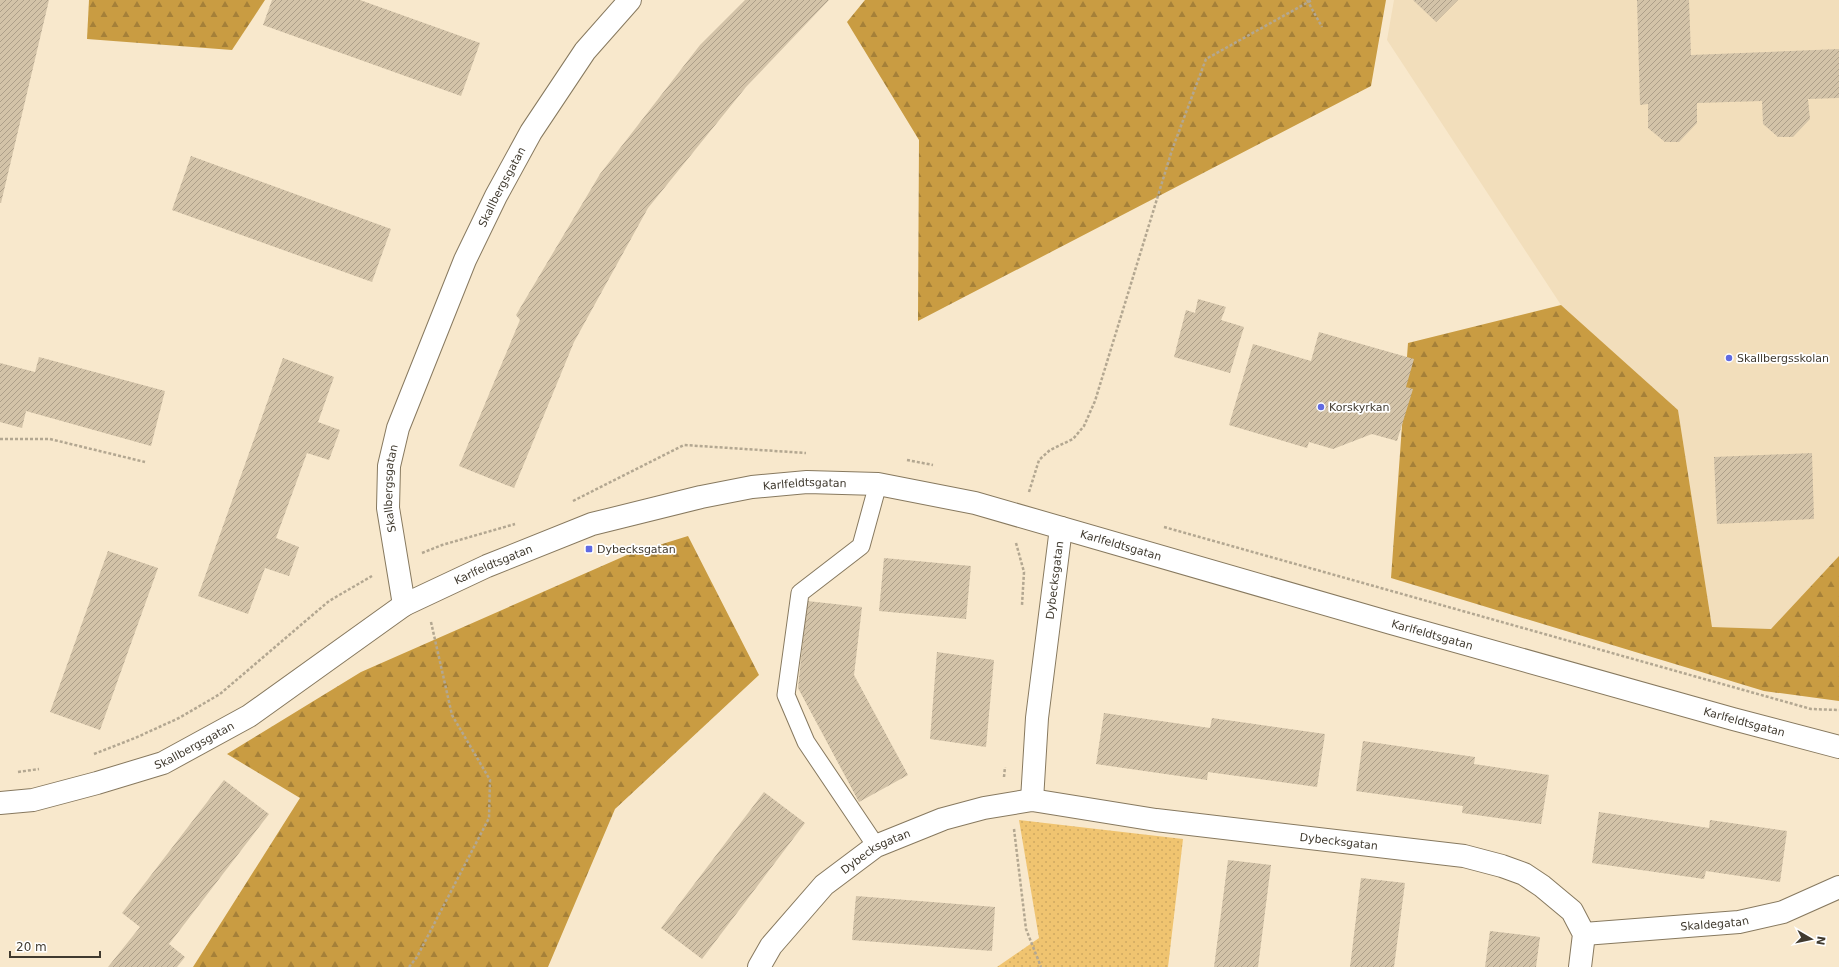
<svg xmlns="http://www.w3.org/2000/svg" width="1839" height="967" font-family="'DejaVu Sans',sans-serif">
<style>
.built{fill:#f2debb}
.forest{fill:url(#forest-firs)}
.park{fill:url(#park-dots)}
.building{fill:url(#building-hatch)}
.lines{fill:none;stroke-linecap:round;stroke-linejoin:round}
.service-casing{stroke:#87795f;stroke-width:19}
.minor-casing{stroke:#87795f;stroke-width:24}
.path{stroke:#b3a791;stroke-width:2.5;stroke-dasharray:3 2;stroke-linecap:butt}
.service{stroke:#fff;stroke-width:17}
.minor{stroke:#fff;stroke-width:22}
.poi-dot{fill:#606ae2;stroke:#fff;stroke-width:1.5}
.labels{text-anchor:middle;stroke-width:3.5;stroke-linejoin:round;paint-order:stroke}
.street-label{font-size:11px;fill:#403a2f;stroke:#fff}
.poi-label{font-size:11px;fill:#403a2f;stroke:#fff;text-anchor:start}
</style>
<defs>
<pattern id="forest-firs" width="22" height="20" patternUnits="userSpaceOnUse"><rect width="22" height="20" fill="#c99c42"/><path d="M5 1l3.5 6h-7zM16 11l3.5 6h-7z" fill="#a58038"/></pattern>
<pattern id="park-dots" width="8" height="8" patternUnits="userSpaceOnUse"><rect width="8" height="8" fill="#f0c470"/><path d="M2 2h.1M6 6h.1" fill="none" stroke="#cfa961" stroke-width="1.8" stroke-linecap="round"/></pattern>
<pattern id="building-hatch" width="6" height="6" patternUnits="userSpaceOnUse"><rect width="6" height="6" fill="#d3c3a8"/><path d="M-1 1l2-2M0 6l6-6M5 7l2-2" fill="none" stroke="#ad9f89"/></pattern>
</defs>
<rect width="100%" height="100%" fill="#f8e8cc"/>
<polygon class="built" points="1394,0 1839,0 1839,556 1771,629 1712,627 1678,410 1561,305 1387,40"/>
<g class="forest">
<polygon points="89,0 265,0 232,50 87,39"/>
<polygon points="865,0 1386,0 1371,86 918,321 919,140 847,22"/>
<polygon points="1561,305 1678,410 1712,627 1771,629 1839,556 1839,701 1764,691 1391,578 1408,343"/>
<polygon points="688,536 759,675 615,809 548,967 193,967 300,798 227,754 361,672 627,555"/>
</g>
<polygon class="park" points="1019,820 1183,839 1168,967 997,967 1039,938"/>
<g class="building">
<polygon points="0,0 49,0 1,203 0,203"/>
<polygon points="272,0 360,0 480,43 461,96 263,25"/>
<polygon points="745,0 829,0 746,87 648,208 574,342 514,488 459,466 520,320 516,315 600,174 700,45"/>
<polygon points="1413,0 1458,0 1436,22"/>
<polygon points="1637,0 1689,0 1691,55 1839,49 1839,98 1808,99 1810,119 1793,137 1778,137 1763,124 1762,101 1697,103 1697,123 1679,142 1665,142 1648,128 1648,104 1640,105"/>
<polygon points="191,156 391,229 372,282 172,210"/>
<polygon points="1198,299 1226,307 1221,320 1244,327 1230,373 1174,357 1186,310 1195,313"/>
<polygon points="1319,332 1414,359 1406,387 1413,389 1397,441 1372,434 1333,449 1309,442 1307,448 1229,425 1253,344 1311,361"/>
<polygon points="39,357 165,391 151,446 26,411 22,428 0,422 0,363 35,372"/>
<polygon points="283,358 334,377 318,422 340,430 329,460 307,453 276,538 299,547 289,576 265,568 248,614 198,596"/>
<polygon points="1812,453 1814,519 1717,524 1714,457"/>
<polygon points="108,551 158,568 100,730 50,712"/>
<polygon points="884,558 971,566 966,619 879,611"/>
<polygon points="807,601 862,607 854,675 908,775 859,802 798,688"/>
<polygon points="937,652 994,660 986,747 930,739"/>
<polygon points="1104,713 1210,728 1212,718 1325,734 1317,787 1208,772 1207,780 1096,764"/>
<polygon points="1363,741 1475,757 1474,764 1549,775 1541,824 1462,813 1463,806 1356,791"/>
<polygon points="224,780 269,814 169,944 185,957 177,967 108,967 140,927 122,913"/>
<polygon points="764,792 805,823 702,959 661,928"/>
<polygon points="1599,812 1709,828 1710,820 1787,831 1780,882 1706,871 1704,879 1592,863"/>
<polygon points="1228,860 1271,865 1258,967 1214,967"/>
<polygon points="1361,878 1405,883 1394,967 1350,967"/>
<polygon points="856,896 995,907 992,951 852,940"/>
<polygon points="1490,931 1540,937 1536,967 1485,967"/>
</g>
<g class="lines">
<g class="service-casing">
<polyline id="service" points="876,846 806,742 786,695 800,593 861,546 878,484"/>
</g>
<g class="minor-casing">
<g id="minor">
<path id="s1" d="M404,605L388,508L389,466L398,428L465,260L496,196L531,132L585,51L630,0"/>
<path id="s2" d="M1032,800L1037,718L1061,528"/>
<path id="s3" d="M0,803L33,800L97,783L163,763L249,716L404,605L487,566L592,524L701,497L752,487L807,482L878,484L975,503L1391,623L1733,719L1839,747"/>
<path id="s4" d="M1584,934L1739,922L1783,912L1839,887"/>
<path id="s5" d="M759,967L771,946L824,885L876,846L943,819L984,808L1032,800L1156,820L1464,856L1502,866L1524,874L1542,886L1572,911L1584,934L1580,967"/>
</g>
</g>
<g class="path">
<polyline points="1307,0 1322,27"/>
<polyline points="0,439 50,439 145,462"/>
<polyline points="907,460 933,465"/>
<polyline points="1029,492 1039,460 1050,450 1073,439 1084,426 1095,401 1172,150 1206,59 1312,0"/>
<polyline points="573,501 684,445 806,453"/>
<polyline points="1164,527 1811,709 1839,710"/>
<polyline points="1016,543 1024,572 1022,605"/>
<polyline points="422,553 442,545 515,524"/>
<polyline points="94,754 135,738 179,718 220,694 329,601 372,576"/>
<polyline points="18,772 39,769"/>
<polyline points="1004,777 1005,767"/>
<polyline points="1014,829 1026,929 1041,967"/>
<polyline points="409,967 417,957 489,818 490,780 452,715 431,622"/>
</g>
<use href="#service" class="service"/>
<use href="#minor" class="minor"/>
</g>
<g class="poi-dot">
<circle cx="1729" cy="358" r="4"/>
<circle cx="1321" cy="407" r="4"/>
<rect x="585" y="545" width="8" height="8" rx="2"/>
</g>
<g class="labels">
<g class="street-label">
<text dy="4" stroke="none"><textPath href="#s1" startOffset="442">Skallbergsgatan</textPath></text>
<text dy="4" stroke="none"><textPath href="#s3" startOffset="879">Karlfeldtsgatan</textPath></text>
<text dy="4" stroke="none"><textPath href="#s1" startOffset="118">Skallbergsgatan</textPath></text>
<text dy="4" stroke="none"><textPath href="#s3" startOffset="1203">Karlfeldtsgatan</textPath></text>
<text dy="4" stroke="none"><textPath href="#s3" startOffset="555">Karlfeldtsgatan</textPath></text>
<text dy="4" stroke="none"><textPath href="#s2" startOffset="221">Dybecksgatan</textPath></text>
<text dy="4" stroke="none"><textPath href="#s3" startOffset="1527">Karlfeldtsgatan</textPath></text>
<text dy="4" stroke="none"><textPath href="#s3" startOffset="1851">Karlfeldtsgatan</textPath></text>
<text dy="4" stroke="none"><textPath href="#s3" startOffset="204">Skallbergsgatan</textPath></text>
<text dy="4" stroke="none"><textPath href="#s5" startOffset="643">Dybecksgatan</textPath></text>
<text dy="4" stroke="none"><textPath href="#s5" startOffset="167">Dybecksgatan</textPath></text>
<text dy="4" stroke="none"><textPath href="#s4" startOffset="131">Skaldegatan</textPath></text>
</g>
<g class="poi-label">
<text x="1737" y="362">Skallbergsskolan</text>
<text x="1329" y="411">Korskyrkan</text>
<text x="597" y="553">Dybecksgatan</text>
</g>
</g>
<g transform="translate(1811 939) rotate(99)" stroke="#ffffff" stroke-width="3" paint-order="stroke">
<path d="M0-3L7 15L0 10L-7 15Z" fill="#403a2f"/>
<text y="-6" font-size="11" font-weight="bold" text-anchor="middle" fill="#403a2f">N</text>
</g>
<path d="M10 951v6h90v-6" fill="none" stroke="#403a2f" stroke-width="2"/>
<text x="16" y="951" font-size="12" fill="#403a2f" stroke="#ffffff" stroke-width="3" paint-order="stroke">20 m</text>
</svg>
